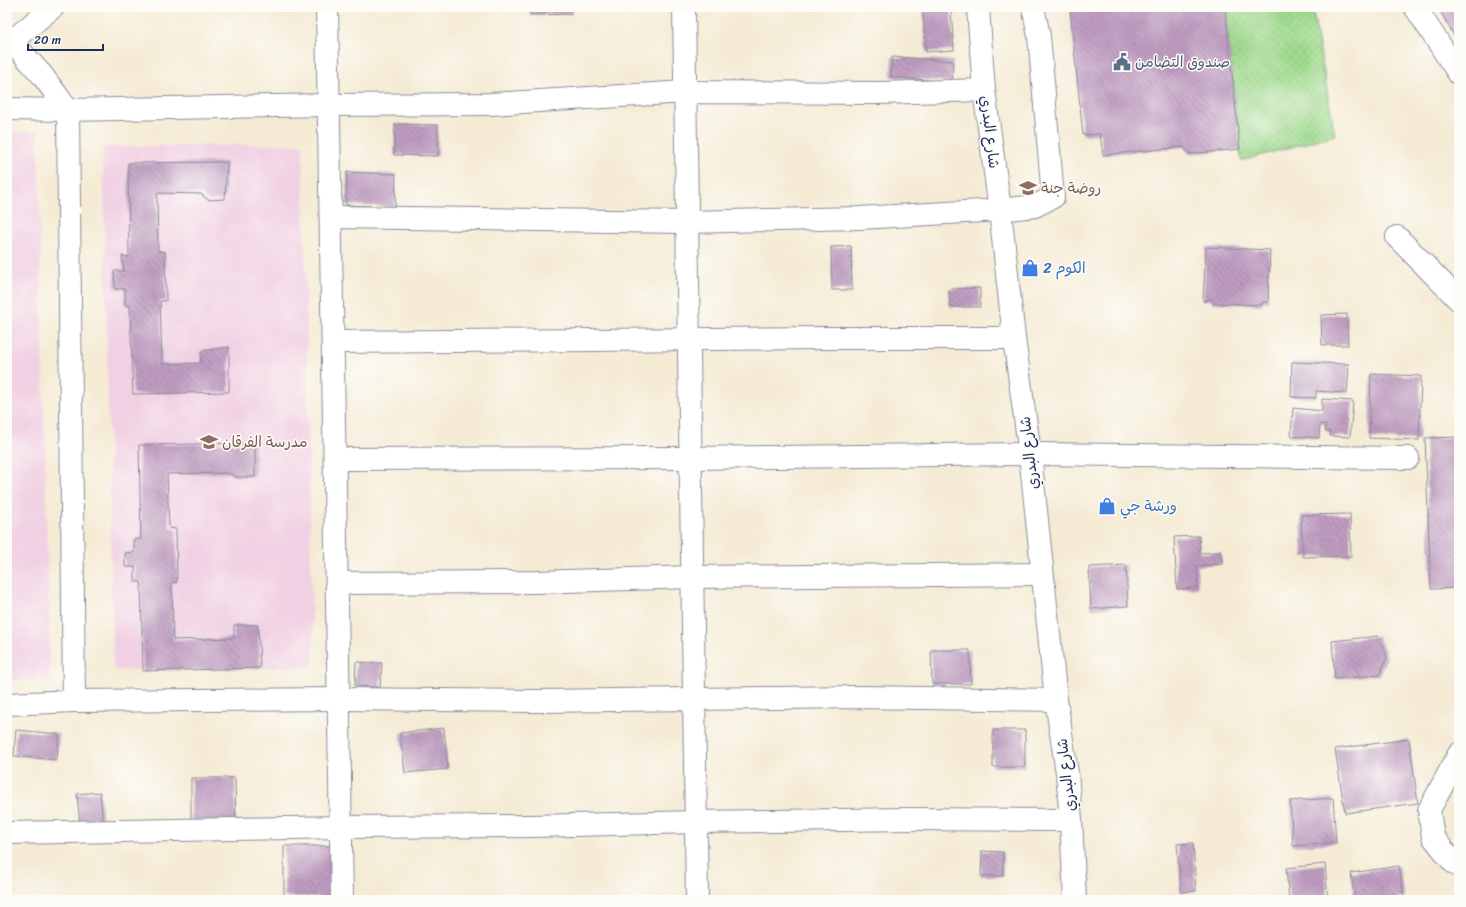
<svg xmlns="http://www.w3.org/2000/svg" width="1466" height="907" font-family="Sriracha,'Playpen Sans Arabic',sans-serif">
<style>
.built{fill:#f1d0e3}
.grass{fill:url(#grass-dots);stroke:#5c8475}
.building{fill:url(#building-back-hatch)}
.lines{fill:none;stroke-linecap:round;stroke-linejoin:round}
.minor-casing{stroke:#888d9a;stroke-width:24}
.minor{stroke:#fff;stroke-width:22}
.labels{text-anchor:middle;stroke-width:3;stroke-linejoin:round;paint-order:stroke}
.service-label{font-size:15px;fill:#4e5e75;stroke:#fdfcf7;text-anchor:start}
.street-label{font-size:15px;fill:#1b2f5e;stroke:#fdfcf7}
.education-label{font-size:15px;fill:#785e54;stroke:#fdfcf7;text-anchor:start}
.shop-label{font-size:15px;fill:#366cbe;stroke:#fdfcf7;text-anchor:start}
</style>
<defs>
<pattern id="grass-dots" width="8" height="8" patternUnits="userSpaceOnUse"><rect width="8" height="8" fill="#9ed98c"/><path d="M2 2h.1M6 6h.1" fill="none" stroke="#88bb7b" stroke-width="1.8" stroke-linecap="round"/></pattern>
<pattern id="building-back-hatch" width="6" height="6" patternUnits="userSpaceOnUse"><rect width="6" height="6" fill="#bf9cc1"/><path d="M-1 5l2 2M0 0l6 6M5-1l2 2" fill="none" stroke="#9a80a0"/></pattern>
</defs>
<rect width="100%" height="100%" fill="#fdfcf7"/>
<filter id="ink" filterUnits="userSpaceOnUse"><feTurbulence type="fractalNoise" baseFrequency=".025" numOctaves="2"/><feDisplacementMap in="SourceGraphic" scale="8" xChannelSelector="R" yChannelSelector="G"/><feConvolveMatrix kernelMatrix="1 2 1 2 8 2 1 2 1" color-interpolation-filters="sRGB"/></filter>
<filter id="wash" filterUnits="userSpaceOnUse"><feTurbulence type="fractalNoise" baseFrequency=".012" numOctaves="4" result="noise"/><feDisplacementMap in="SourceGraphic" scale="16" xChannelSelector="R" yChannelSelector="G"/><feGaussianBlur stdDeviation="0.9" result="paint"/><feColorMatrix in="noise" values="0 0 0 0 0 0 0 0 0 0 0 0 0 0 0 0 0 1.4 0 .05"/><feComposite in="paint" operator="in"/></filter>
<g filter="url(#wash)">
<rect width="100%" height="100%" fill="#f5ebd5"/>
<g class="built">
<polygon points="38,131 50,680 7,681 7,133"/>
<polygon points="303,144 313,667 113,670 103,147"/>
</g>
<polygon class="grass" points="1225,7 1312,7 1335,135 1241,161"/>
<g id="blocks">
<g class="building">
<polygon points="530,7 571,7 571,14 530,15"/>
<polygon points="1083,7 1225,7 1240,149 1189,154 1184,147 1103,155 1100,134 1083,135 1070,9"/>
<polygon points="1450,7 1459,7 1459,45 1441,12"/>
<polygon points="951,10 954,50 926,52 923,12"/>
<polygon points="892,57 953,61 952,82 891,77"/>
<polygon points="395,124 438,125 438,156 394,155"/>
<polygon points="227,162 225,199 208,200 201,194 157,193 158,251 165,252 166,301 160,301 162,364 201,363 201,351 229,347 229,392 133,394 130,306 125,305 125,289 115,289 114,271 124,271 122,256 129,257 128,163"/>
<polygon points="347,172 396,174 395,207 346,205"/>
<polygon points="851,246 852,290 832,290 831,247"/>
<polygon points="1206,247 1270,250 1268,302 1262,302 1262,305 1212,303 1212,299 1203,301"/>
<polygon points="980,288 980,307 950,307 949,289"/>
<polygon points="1347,314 1348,345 1322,345 1321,315"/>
<polygon points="1292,362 1349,364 1347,393 1316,391 1316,398 1291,397"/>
<polygon points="1371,374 1421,376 1419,440 1369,438"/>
<polygon points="1322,399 1353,401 1350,437 1330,436 1330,432 1325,431 1326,425 1320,424 1319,438 1291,436 1293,408 1322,411"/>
<polygon points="1459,437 1459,588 1431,589 1425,438"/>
<polygon points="255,443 255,477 236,477 228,473 167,474 169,528 176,529 177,582 172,583 173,640 234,638 234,625 258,625 260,668 143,671 141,582 135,582 135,567 125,567 125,553 134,552 134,539 141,539 139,445"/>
<polygon points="1350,514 1351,556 1303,557 1301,515"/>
<polygon points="1199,536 1200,553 1221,552 1222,564 1197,566 1198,588 1177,589 1174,537"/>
<polygon points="1126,565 1128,606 1091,609 1089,567"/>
<polygon points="1378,636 1387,657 1379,675 1335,679 1332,641"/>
<polygon points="931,650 970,650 971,684 932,684"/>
<polygon points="356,662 382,663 380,687 355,686"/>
<polygon points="444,728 448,769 405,773 400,733"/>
<polygon points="16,730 59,734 57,760 14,756"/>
<rect x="993" y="730" width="32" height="37"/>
<polygon points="1409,739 1418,803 1345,813 1335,749"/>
<polygon points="191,778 235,778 236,824 191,824"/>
<polygon points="100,792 103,823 80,825 77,794"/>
<polygon points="1333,798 1336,843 1293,846 1290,801"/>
<polygon points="1193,843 1196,891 1181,892 1177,844"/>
<rect x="284" y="846" width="48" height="51"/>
<polygon points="982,851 1003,852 1003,876 981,876"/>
<polygon points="1325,864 1328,900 1289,900 1286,868"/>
<polygon points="1399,866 1404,897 1390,900 1355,900 1351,873"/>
</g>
</g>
</g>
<g filter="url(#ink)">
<use href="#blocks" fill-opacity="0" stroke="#888d9a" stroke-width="1"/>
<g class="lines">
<g class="minor-casing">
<g id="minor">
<polyline points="327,7 342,900"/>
<polyline points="684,7 697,900"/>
<polyline points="978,7 984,90 1000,210 1014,338 1030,454 1056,700 1067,773 1071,820 1075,900"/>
<polyline points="1415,7 1459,74"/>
<polyline points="7,36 42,75 68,110 74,701"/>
<polyline points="7,45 53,7"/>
<polyline points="7,109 68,110 329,105 490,104 686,92 878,93 984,90"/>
<polyline points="331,217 687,222 859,218 1000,210 1035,206 1053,197 1039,36 1033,7"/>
<polyline points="1397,237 1459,300"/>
<polyline points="333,342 831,338 1014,338"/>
<polyline points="335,459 691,458 1030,454 1408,458"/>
<polyline points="337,583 536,582 692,577 1042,574"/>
<polyline points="7,704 74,701 339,699 539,701 857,697 1056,700"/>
<polyline points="1459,754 1429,810 1433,837 1453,862 1459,866"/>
<polyline points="7,833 341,827 532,826 696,822 908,819 1071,820"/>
</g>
</g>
<use href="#minor" class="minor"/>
</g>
</g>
<defs>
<g id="civic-bare" transform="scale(1.38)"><path d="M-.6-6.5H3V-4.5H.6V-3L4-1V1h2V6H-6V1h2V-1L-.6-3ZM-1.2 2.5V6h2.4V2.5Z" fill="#5c6f8a" stroke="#fdfcf7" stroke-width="2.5" paint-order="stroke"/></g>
<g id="school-bare" transform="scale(1.38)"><path d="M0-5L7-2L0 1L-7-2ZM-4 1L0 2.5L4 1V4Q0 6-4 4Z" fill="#8d6e63" stroke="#fdfcf7" stroke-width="2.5" paint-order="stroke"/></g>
<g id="shop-bare" transform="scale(1.38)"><path d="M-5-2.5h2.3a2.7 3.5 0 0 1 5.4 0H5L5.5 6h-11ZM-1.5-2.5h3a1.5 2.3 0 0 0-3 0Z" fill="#3f7fe0" stroke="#fdfcf7" stroke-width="2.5" paint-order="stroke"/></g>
</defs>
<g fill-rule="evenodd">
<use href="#civic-bare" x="1122" y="62"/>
<use href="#school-bare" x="1028" y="188"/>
<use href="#shop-bare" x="1030" y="268"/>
<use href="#school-bare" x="209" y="442"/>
<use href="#shop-bare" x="1107" y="506"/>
</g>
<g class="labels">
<g class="service-label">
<text x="1135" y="67">صندوق التضامن</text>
</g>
<g class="street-label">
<text transform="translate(990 132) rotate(83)" y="5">شارع البدري</text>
<text transform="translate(1029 453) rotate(-97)" y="5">شارع البدري</text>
<text transform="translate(1066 775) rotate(-97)" y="5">شارع البدري</text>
</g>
<g class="education-label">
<text x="1041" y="193">روضة جنة</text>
<text x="222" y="447">مدرسة الفرقان</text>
</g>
<g class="shop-label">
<text x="1043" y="273">الكوم 2</text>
<text x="1120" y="511">ورشة جي</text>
</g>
</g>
<rect width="1466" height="907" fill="none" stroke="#fdfcf7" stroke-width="24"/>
<path d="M28 44v6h75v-6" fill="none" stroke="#1b2f5e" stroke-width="2"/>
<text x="34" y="44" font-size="12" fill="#1b2f5e" stroke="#fdfcf7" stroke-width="3" paint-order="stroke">20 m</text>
</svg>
